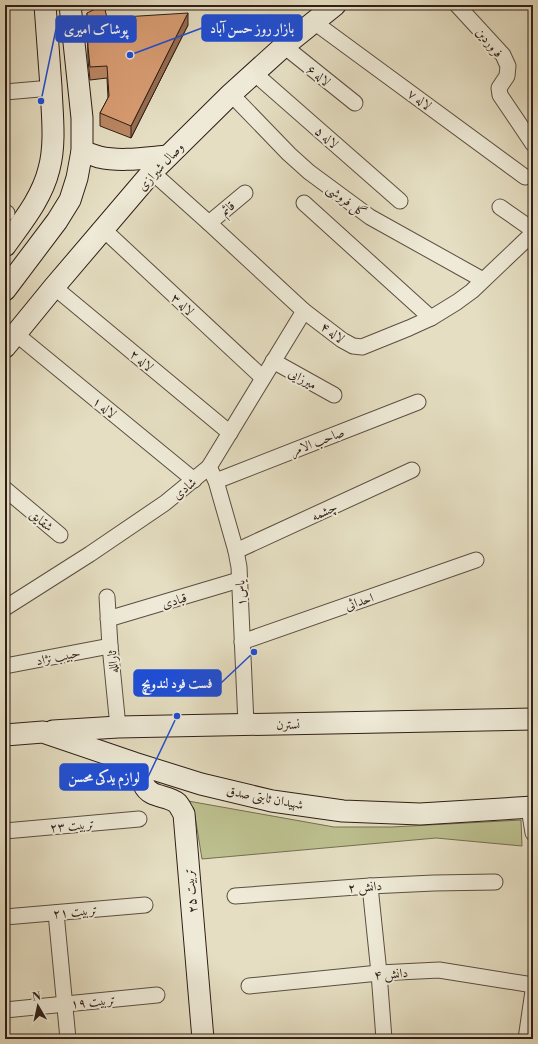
<svg xmlns="http://www.w3.org/2000/svg" width="538" height="1044" font-family="'Libre Bodoni',Amiri,serif">
<style>
.green{fill:#bcbf8e;stroke:#756e52}
.lines{fill:none;stroke-linecap:round;stroke-linejoin:round}
.street-casing{stroke:#5c4e42;stroke-width:17}
.secondary-casing{stroke:#2e1e17;stroke-width:23}
.street{stroke:#eeead7;stroke-width:15}
.secondary{stroke:#eeead7;stroke-width:21}
.wall{fill:#ba8662;stroke:#2e1e17}
.shaded-wall{fill:#976d50;stroke:#2e1e17}
.building{fill:#d89c72;stroke:#2e1e17}
.labels{text-anchor:middle;stroke-width:4;stroke-linejoin:round;paint-order:stroke}
.street-label{font-size:13px;fill:#2e1e17;stroke:#eeead7}
.leader{fill:none;stroke:#1d4ed8;stroke-width:1.5}
.callout-dot{fill:#1d4ed8;stroke:#eeead7;stroke-width:1.5}
.callout{fill:#1d4ed8;stroke:#1d4ed8;stroke-width:1.5}
.callout-label{font-size:14px;text-anchor:middle;font-weight:bold;fill:#fff}
</style>
<rect width="100%" height="100%" fill="#e5dec2"/>
<filter id="stains"><feTurbulence type="fractalNoise" baseFrequency=".005" numOctaves="4"/><feColorMatrix values="0 0 0 0 .2 0 0 0 0 .09 0 0 0 0 .02 0 0 0 .5 -.17"/></filter>
<radialGradient id="worn" r=".72"><stop offset=".6" stop-color="#630" stop-opacity="0"/><stop offset="1" stop-color="#630" stop-opacity=".3"/></radialGradient>
<polygon class="green" points="188,801 334,827 392,827 521,820 522,846 436,838 202,859 195,816"/>
<g class="lines">
<g class="street-casing">
<g id="street">
<polyline points="457,5 503,55 508,66 507,76 499,88 500,95 533,144"/>
<polyline points="314,22 525,177"/>
<polyline points="284,46 355,103"/>
<polyline points="254,73 400,201"/>
<polyline points="5,92 51,88"/>
<polyline points="231,94 289,154 309,172 370,217 483,280"/>
<polyline points="152,172 209,223 304,311 342,340 353,346 362,347 409,328 431,318 457,302 472,291 533,233"/>
<polyline points="304,203 431,318"/>
<polyline points="500,207 533,230"/>
<polyline points="5,213 7,213"/>
<polyline points="209,223 245,193"/>
<polyline points="103,229 263,378"/>
<polyline points="54,287 230,433"/>
<polyline points="16,334 194,480"/>
<polyline points="273,361 334,395"/>
<polyline points="209,467 216,481 236,551 239,567 246,724"/>
<polyline points="216,481 418,402"/>
<polyline points="5,489 60,535"/>
<polyline points="236,551 412,470"/>
<polyline points="107,597 110,646 118,727"/>
<polyline points="5,608 90,554 165,503 209,467 304,311"/>
<polyline points="108,619 239,580"/>
<polyline points="242,642 476,560"/>
<polyline points="5,666 110,646"/>
<polyline points="529,808 533,833"/>
<polyline points="5,831 139,819"/>
<polyline points="370,886 379,973 384,1039"/>
<polyline points="235,896 370,886 434,883 495,882"/>
<polyline points="56,913 68,1039"/>
<polyline points="5,917 145,905"/>
<polyline points="249,986 379,973 439,970 533,985"/>
<polyline points="5,1010 157,995"/>
<polyline points="526,1039 533,991"/>
</g>
</g>
<g class="secondary-casing">
<g id="secondary">
<path d="M82,151C87,153 93,155 99,157C121,162 145,158 168,156"/>
<path d="M5,246C22,222 42,198 49,169C56,143 52,114 51,87C49,60 47,32 45,5"/>
<polyline points="5,290 57,221 70,200 77,178 82,151 82,118 70,5"/>
<polyline points="5,347 54,287 152,172 231,94 284,46 335,5"/>
<polyline points="53,731 118,727 533,719"/>
<polyline points="5,735 43,732 134,763 201,784 272,801 343,811 420,814 533,807"/>
<path d="M142,766C142,772 142,779 144,785C150,798 167,795 177,803C180,806 182,811 184,814L203,1039"/>
</g>
</g>
<use href="#street" class="street"/>
<use href="#secondary" class="secondary"/>
</g>
<polygon class="wall" points="87,13 107,18 188,25 131,138 100,126 100,113 108,98 107,78 90,80 88,60"/>
<polygon class="shaded-wall" points="188,13 188,25 131,138 131,126"/>
<polygon class="building" points="104,5 107,18 188,13 131,126 100,113 109,96 107,66 90,67 88,47 87,13"/>
<g class="labels">
<g class="street-label">
<text transform="translate(490 42) rotate(50)" y="5">فروردین</text>
<text transform="translate(319 75) rotate(38)" y="5">لاله ۶</text>
<text transform="translate(420 99) rotate(36)" y="5">لاله ۷</text>
<text transform="translate(327 137) rotate(41)" y="5">لاله ۵</text>
<text transform="translate(160 166) rotate(-47)" y="5">وصال شیرازی</text>
<text transform="translate(347 200) rotate(37)" y="5">گل فروشی</text>
<text transform="translate(227 208) rotate(-40)" y="5">قائم</text>
<text transform="translate(183 304) rotate(43)" y="5">لاله ۳</text>
<text transform="translate(333 332) rotate(36)" y="5">لاله ۴</text>
<text transform="translate(142 360) rotate(40)" y="5">لاله ۲</text>
<text transform="translate(303 378) rotate(29)" y="5">میرزایی</text>
<text transform="translate(105 407) rotate(39)" y="5">لاله ۱</text>
<text transform="translate(317 441) rotate(-21)" y="5">صاحب الامر</text>
<text transform="translate(184 488) rotate(-39)" y="5">شادی</text>
<text transform="translate(324 511) rotate(-25)" y="5">چشمه</text>
<text transform="translate(42 520) rotate(40)" y="5">شقایق</text>
<text transform="translate(240 593) rotate(-93)" y="5">یاس۱</text>
<text transform="translate(174 600) rotate(-17)" y="5">قبادی</text>
<text transform="translate(359 601) rotate(-19)" y="5">احداثی</text>
<text transform="translate(58 656) rotate(-11)" y="5">حبیب نژاد</text>
<text transform="translate(112 662) rotate(-95)" y="5">ثارالله</text>
<text transform="translate(288 724) rotate(-1)" y="5">نسترن</text>
<text transform="translate(265 797) rotate(11)" y="5">شهیدان ثابتی صدق</text>
<text transform="translate(72 825) rotate(-5)" y="5">تربیت ۲۳</text>
<text transform="translate(365 886) rotate(-4)" y="5">دانش ۲</text>
<text transform="translate(190 891) rotate(-95)" y="5">تربیت ۲۵</text>
<text transform="translate(75 911) rotate(-5)" y="5">تربیت ۲۱</text>
<text transform="translate(391 973) rotate(-4)" y="5">دانش ۴</text>
<text transform="translate(93 1001) rotate(-5)" y="5">تربیت ۱۹</text>
</g>
</g>
<path class="leader" d="M130 55L202 28M41 101L56 29M254 652L221 683M177 716L148 777"/>
<g class="callout-dot">
<circle cx="130" cy="55" r="4"/>
<circle cx="41" cy="101" r="4"/>
<circle cx="254" cy="652" r="4"/>
<circle cx="177" cy="716" r="4"/>
</g>
<g class="callout">
<rect x="202" y="15" width="100" height="26" rx="4"/>
<rect x="56" y="16" width="80" height="26" rx="4"/>
<rect x="134" y="670" width="87" height="26" rx="4"/>
<rect x="60" y="764" width="88" height="26" rx="4"/>
</g>
<g class="callout-label">
<text x="252" y="33">بازار روز حسن آباد</text>
<text x="96" y="34">پوشاک امیری</text>
<text x="177" y="688">فست فود لندویچ</text>
<text x="104" y="782">لوازم یدکی محسن</text>
</g>
<rect width="538" height="1044" fill="none" stroke="#e5dec2" stroke-width="20"/>
<rect x="6" y="6" width="526" height="1032" fill="none" stroke="#2e1e17" stroke-width="2"/>
<rect x="10" y="10" width="518" height="1024" fill="none" stroke="#2e1e17"/>
<g transform="translate(38 1006) rotate(351)" stroke="#eeead7" stroke-width="3" paint-order="stroke">
<path d="M0-3L7 15L0 10L-7 15Z" fill="#2e1e17"/>
<text y="-6" font-size="11" font-weight="bold" text-anchor="middle" fill="#2e1e17">N</text>
</g>
<rect width="100%" height="100%" filter="url(#stains)"/>
<rect width="100%" height="100%" fill="url(#worn)"/>
</svg>
